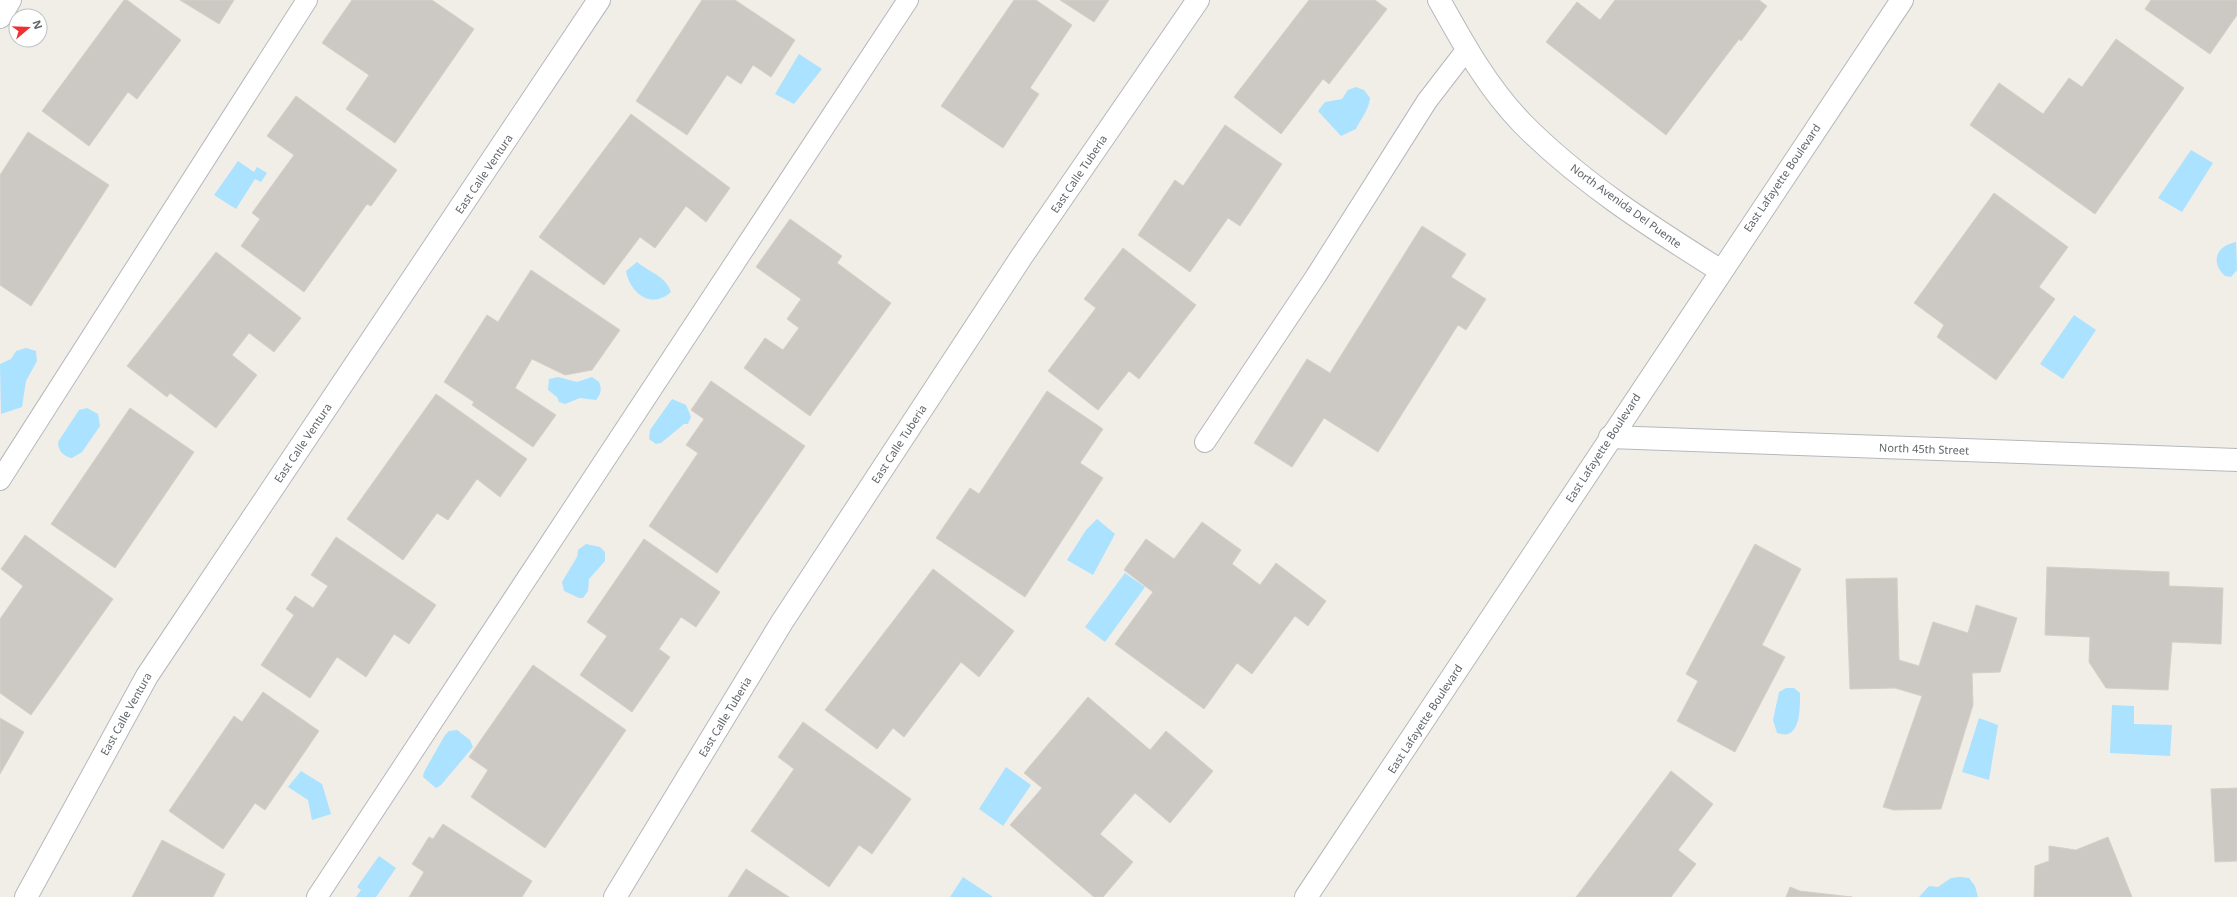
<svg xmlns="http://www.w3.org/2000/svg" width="2237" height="897" font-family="'Noto Sans',sans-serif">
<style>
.water{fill:#aae2ff}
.building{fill:#ccc9c5;stroke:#d6cfc5}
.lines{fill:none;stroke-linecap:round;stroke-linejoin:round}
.lane-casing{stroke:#b5b8bc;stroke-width:22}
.street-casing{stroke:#b5b8bc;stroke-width:24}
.secondary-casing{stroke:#b4b8bc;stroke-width:24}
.lane{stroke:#fff;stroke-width:20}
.street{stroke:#fff;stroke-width:22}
.secondary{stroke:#fff;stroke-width:22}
.labels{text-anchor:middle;stroke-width:3;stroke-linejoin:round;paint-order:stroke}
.street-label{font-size:11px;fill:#5f6468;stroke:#fff}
</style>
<rect width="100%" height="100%" fill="#f1eee8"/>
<g class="water">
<polygon points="799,54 822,69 794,104 775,94"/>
<path d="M1356,87L1364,90L1370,98C1369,110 1361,118 1356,129L1341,136L1318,111L1325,102L1342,99L1348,90Z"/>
<polygon points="2191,150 2213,163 2182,212 2158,198"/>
<polygon points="238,161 254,172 257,167 267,173 261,182 255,179 236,209 214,195"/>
<path d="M2236,242L2237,270L2231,277L2225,276C2210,262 2216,246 2236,242Z"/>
<path d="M637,262C649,272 666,276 671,292C651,310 630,293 626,271Z"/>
<polygon points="2074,315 2096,330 2063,379 2040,364"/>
<polygon points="26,348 36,351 37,361 26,381 22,407 1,414 0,364 11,359 16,351"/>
<path d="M558,377L577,382L592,377L599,382C602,389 601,394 596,400L580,398L565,404L559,402L557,397L548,390L549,379Z"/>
<polygon points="672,399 686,405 691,417 688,424 684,424 661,443 656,444 649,439 650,430"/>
<path d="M87,408L98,414L100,426L82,452L72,458C64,457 58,451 58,442L79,410Z"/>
<polygon points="1097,519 1115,534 1093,575 1067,560 1086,530"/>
<polygon points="586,544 600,547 605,552 605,561 589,579 588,591 583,598 579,598 564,591 562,582 577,557 578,550"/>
<polygon points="1125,573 1145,587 1105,642 1085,627"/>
<path d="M1786,688H1794L1800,693C1800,708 1801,742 1777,733L1773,720L1779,692Z"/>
<polygon points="2112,705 2134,706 2134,724 2172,725 2170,756 2110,753"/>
<polygon points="1979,718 1998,725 1989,780 1962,772"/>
<polygon points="457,730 470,740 473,747 441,785 436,788 423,777 424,772 445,735 449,731"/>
<polygon points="1006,767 1031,785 1003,826 979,809"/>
<polygon points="301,771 322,784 331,814 312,820 308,800 288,787"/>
<polygon points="379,856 396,868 376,897 356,897 361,890 357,887"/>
<polygon points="963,877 993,897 950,897"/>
<polygon points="1960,877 1969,878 1975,886 1978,897 1919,897 1929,886 1938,887 1951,878"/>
</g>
<g class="building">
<polygon points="124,0 127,0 181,40 137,99 128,92 89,146 42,111"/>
<polygon points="180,0 234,0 219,24"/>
<polygon points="352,0 432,0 474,29 395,143 346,109 369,75 322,43"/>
<polygon points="702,0 735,0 795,40 771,77 753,65 741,84 727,75 687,135 636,101"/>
<polygon points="1014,0 1036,0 1072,25 1030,88 1039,94 1003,148 941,106"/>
<polygon points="1060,0 1109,0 1094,22"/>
<polygon points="1309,0 1375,0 1387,9 1329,84 1323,79 1281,134 1234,97"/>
<polygon points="1615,0 1759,0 1767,6 1741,41 1739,39 1666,135 1546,42 1577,2 1600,20"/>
<polygon points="2151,0 2237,0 2237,15 2210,54 2145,9"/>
<polygon points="2116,39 2184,88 2095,214 1970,125 1999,83 2043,114 2069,78 2082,87"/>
<polygon points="296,96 397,170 371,206 367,204 304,292 241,246 260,219 252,213 294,155 267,136"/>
<polygon points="631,114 730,188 706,222 686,206 655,248 640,237 604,285 539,237"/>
<polygon points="1225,125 1282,164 1240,226 1228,218 1190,272 1138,235 1175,180 1183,186"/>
<polygon points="28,132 109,185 31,306 0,285 0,175"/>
<polygon points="1994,193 2068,247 2039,287 2055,299 1996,380 1937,337 1944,325 1914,303"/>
<polygon points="790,219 842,256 837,263 891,303 810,416 744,368 765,338 783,350 799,328 787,319 801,299 756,267"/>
<polygon points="1422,226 1466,254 1451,277 1486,299 1466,330 1458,325 1378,452 1324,418 1292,467 1254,443 1307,359 1330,373"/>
<polygon points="1123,248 1196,305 1139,379 1129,371 1098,410 1048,371 1096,308 1084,299"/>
<polygon points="216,252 301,318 274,352 249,333 232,355 257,375 216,428 170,393 167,397 127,366"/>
<polygon points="531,270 620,330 592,370 565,375 532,359 515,388 556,415 533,447 472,405 474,402 444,382 487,315 498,322"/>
<polygon points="711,381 805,446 717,573 649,526 698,453 686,445 704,419 691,410"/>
<polygon points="1047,391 1103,429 1080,463 1103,478 1025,597 936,538 970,488 979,494"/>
<polygon points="436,394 527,459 500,497 477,479 448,520 437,513 403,560 347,519"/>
<polygon points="130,408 194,452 115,568 51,524"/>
<polygon points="1202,522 1241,550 1232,564 1260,585 1276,563 1326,601 1308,626 1295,616 1252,674 1237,663 1204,709 1115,644 1153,592 1124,570 1146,539 1174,559"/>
<polygon points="25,535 113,599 31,715 0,693 0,619 23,586 1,569"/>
<polygon points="336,537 436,605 409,644 394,634 366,677 337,657 310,698 261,665 294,615 286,609 295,596 313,608 328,586 311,575"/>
<polygon points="644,539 720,592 696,627 681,617 659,649 670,657 632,712 580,675 607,636 587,622"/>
<polygon points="1755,544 1801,569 1762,645 1785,657 1735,752 1677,721 1698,681 1686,674"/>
<polygon points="2047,567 2169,572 2169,586 2223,588 2221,644 2172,642 2168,690 2106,688 2089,662 2090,637 2045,635"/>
<polygon points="933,569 1014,631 979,677 961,662 904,737 893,728 877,749 825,710"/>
<polygon points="1897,578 1899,660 1919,666 1933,622 1968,633 1976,605 2017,618 2000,672 1972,673 1973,705 1941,809 1894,810 1883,807 1922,696 1895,688 1850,689 1846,579"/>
<polygon points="533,665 626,730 545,848 471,797 488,770 469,757"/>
<polygon points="263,692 319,731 265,810 255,803 223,849 169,811 234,716 242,722"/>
<polygon points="1088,697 1150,750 1166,731 1213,771 1170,823 1135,793 1100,834 1133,862 1103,897 1094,897 1010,825 1042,788 1024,773"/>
<polygon points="0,718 24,732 0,774"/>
<polygon points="803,722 911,799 872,854 859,845 829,887 751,831 794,769 778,757"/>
<polygon points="1671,771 1713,804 1678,850 1696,864 1671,897 1576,897"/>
<polygon points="2237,788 2237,861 2215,862 2211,789"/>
<polygon points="443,824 532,881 522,897 409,897 424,872 412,864 429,837 433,839"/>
<polygon points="2108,837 2132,897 2034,897 2035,866 2049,861 2049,846 2076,850"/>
<polygon points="162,840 225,874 213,897 132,897"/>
<polygon points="746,869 789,897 728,897"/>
<polygon points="1790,887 1800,891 1852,897 1786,897"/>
</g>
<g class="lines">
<g class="lane-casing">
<g id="lane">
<polyline points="1205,442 1316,276 1427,101 1467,49"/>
<polyline points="0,480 307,0"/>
<polyline points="317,897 908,0"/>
</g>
</g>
<g class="street-casing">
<g id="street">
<path d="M1439,0C1463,43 1487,87 1522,123C1580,182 1651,227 1721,271"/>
<polyline points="0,17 10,0"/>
<polyline points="1610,437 2237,460"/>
<polyline points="26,897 147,676 599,0"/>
<polyline points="615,897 782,622 1022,256 1198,0"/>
</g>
</g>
<g class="secondary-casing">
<polyline id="secondary" points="1306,897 1902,0"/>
</g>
<use href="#lane" class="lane"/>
<use href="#street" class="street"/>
<use href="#secondary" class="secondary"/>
</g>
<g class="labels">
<g class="street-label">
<text transform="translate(484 174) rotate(-56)" y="4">East Calle Ventura</text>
<text transform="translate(1079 174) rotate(-56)" y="4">East Calle Tuberia</text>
<text transform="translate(1782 178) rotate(-56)" y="4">East Lafayette Boulevard</text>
<text transform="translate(1626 206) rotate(36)" y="4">North Avenida Del Puente</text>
<text transform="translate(303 443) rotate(-56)" y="4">East Calle Ventura</text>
<text transform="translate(899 444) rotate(-57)" y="4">East Calle Tuberia</text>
<text transform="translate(1603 448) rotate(-57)" y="4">East Lafayette Boulevard</text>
<text transform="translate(1924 449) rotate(2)" y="4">North 45th Street</text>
<text transform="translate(126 714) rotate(-61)" y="4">East Calle Ventura</text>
<text transform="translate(725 717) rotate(-59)" y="4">East Calle Tuberia</text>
<text transform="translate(1425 719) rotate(-57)" y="4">East Lafayette Boulevard</text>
</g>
</g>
<g transform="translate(28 28) rotate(71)"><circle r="19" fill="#ffffff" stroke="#bfc1c3"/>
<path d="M0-3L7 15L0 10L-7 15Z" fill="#ef3033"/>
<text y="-6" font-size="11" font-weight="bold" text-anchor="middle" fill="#5f6468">N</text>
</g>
</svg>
